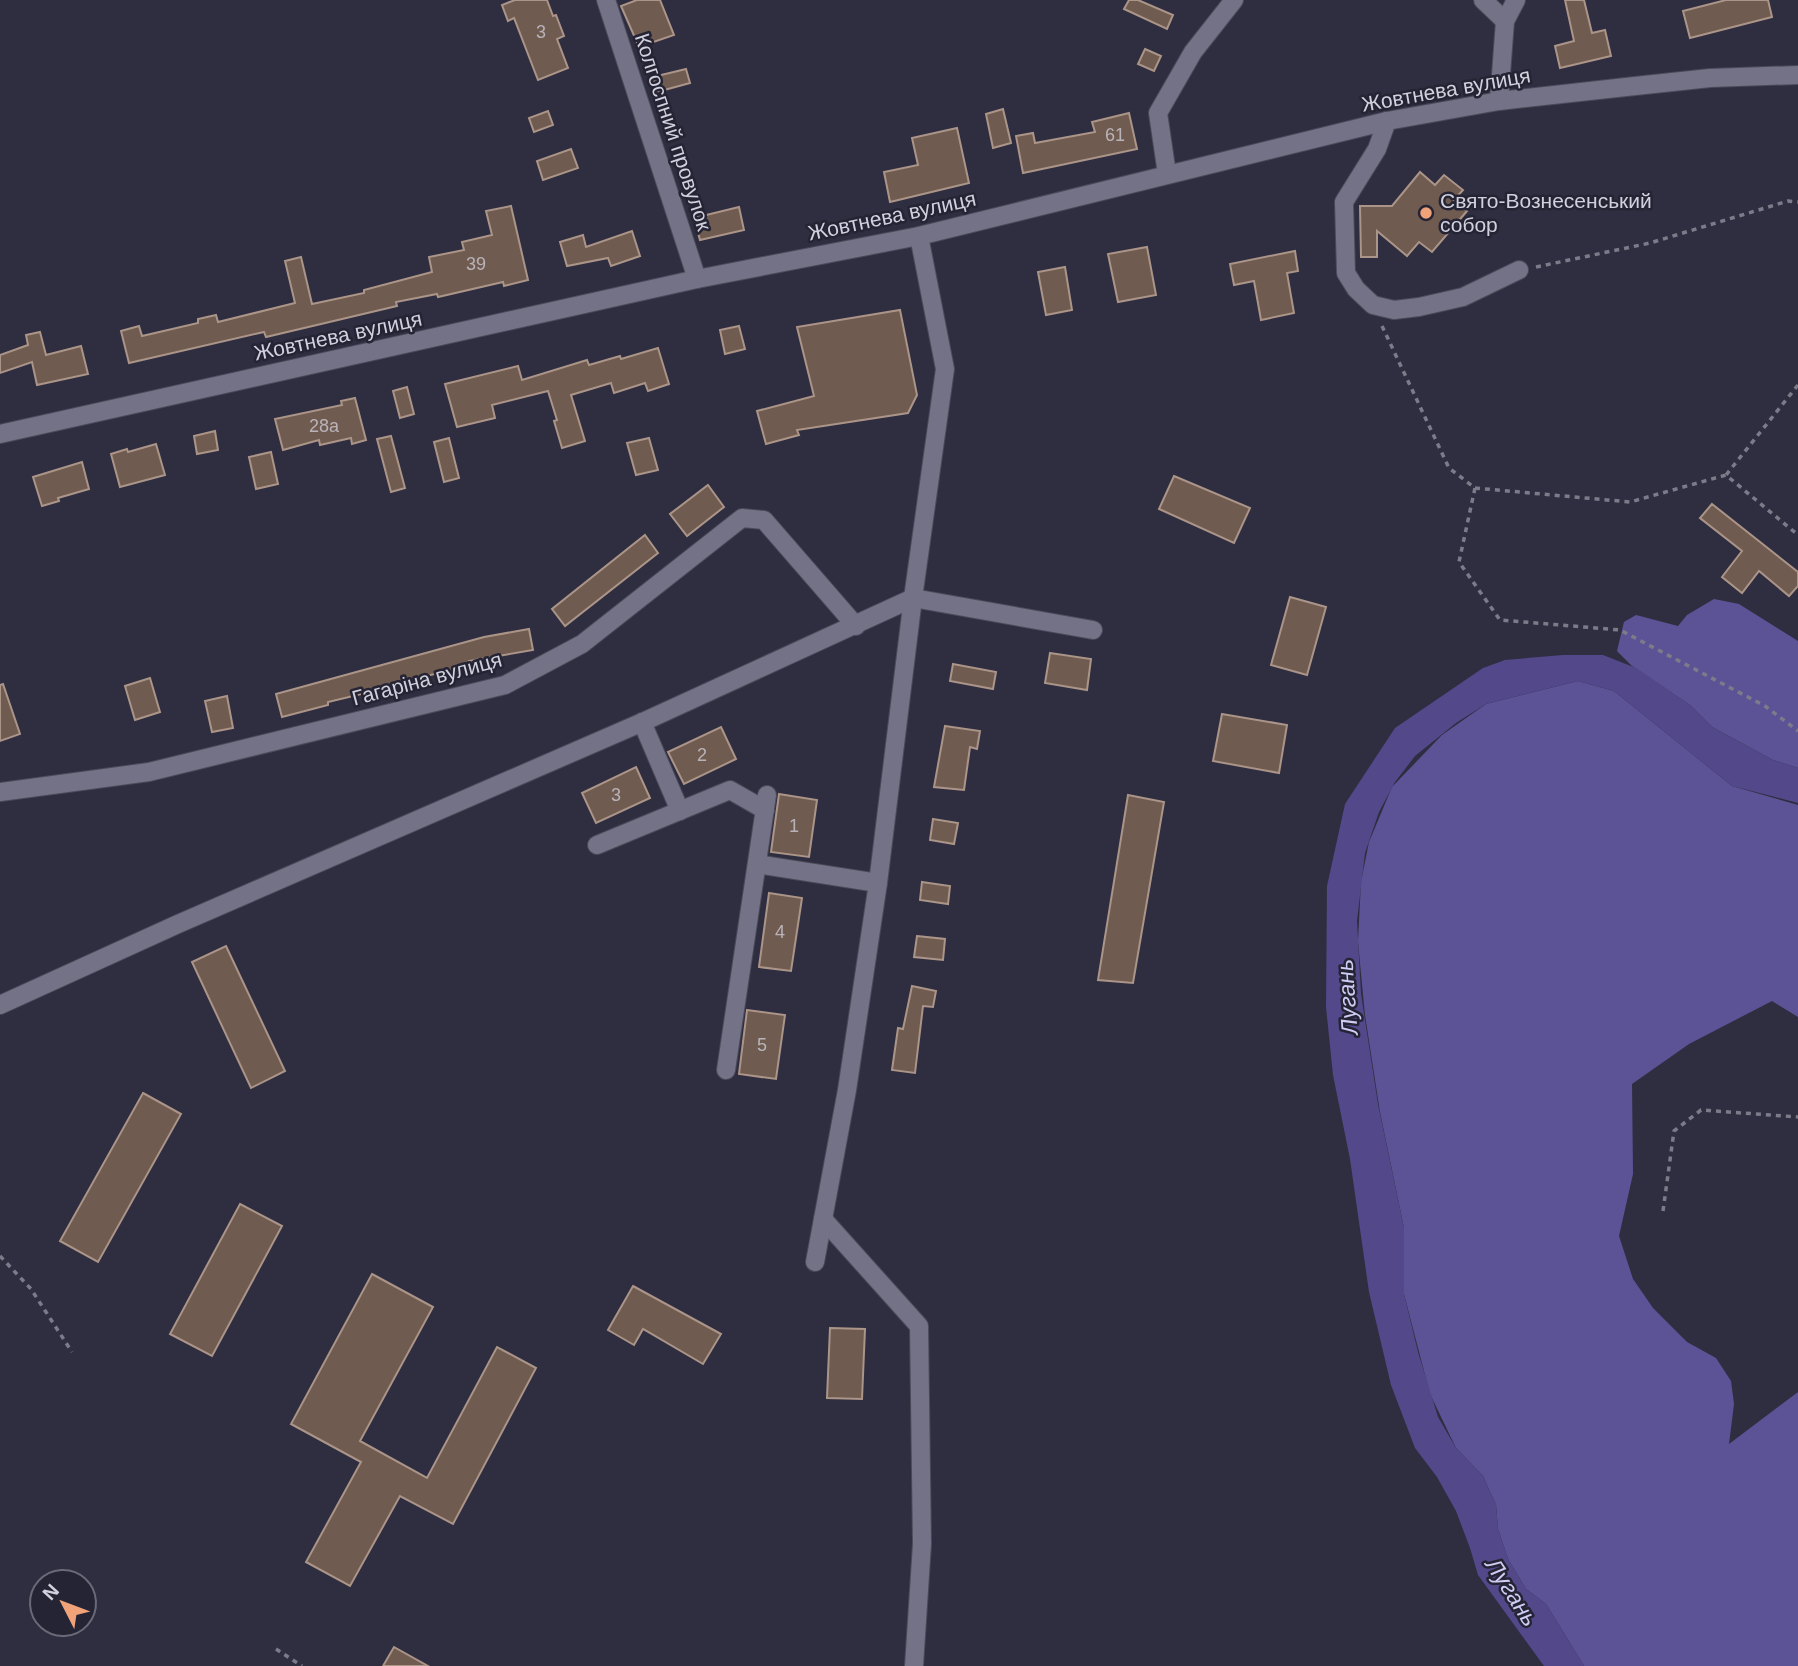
<svg xmlns="http://www.w3.org/2000/svg" width="1798" height="1666" font-family="Arial,sans-serif">
<style>
.forest{fill:#5c5396}
.water{fill:#52488a}
.building{fill:#705b50;stroke:#ab9488;stroke-width:2}
.lines{fill:none;stroke-linecap:round;stroke-linejoin:round}
.minor-casing{stroke:#4b4a59;stroke-width:20}
.path{stroke:#7c7b8a;stroke-width:3.5;stroke-dasharray:5 5;stroke-linecap:butt}
.minor{stroke:#747287;stroke-width:18}
.poi-dot{fill:#f0a278;stroke:#252435;stroke-width:2.5}
.labels{text-anchor:middle;stroke-width:5;stroke-linejoin:round;paint-order:stroke}
.number-label{font-size:18px;fill:#b9b3b9}
.street-label{font-size:21px;fill:#d1d0dc;stroke:#252435}
.poi-label{font-size:21px;fill:#d1d0dc;stroke:#252435;text-anchor:start}
.water-label{font-size:23px;font-style:italic;fill:#ceccf3;stroke:#252435}
</style>
<rect width="100%" height="100%" fill="#2f2e40"/>
<g class="forest">
<polygon points="1714,599 1739,604 1798,641 1798,768 1773,760 1712,727 1690,705 1632,666 1617,651 1624,622 1636,615 1678,626 1687,615"/>
<polygon points="1578,681 1614,691 1732,786 1798,805 1798,1017 1772,1001 1689,1044 1632,1084 1633,1174 1619,1236 1633,1279 1653,1308 1687,1342 1716,1358 1731,1381 1734,1404 1729,1444 1798,1392 1798,1666 1584,1666 1546,1604 1526,1589 1508,1559 1498,1529 1496,1505 1483,1476 1456,1448 1430,1394 1404,1294 1404,1228 1380,1112 1365,1015 1358,942 1361,882 1369,842 1392,787 1442,735 1486,704"/>
</g>
<polygon class="water" points="1563,655 1603,655 1636,668 1690,705 1712,727 1773,760 1798,768 1798,803 1732,786 1614,691 1578,681 1486,704 1456,723 1415,756 1395,782 1379,812 1365,853 1357,921 1361,994 1378,1104 1404,1228 1404,1294 1418,1352 1438,1417 1456,1448 1483,1476 1496,1505 1498,1529 1508,1559 1526,1589 1546,1604 1584,1666 1544,1666 1478,1575 1470,1548 1456,1511 1437,1477 1415,1448 1391,1385 1369,1292 1350,1159 1333,1075 1326,1007 1327,886 1345,804 1395,728 1483,668 1505,660"/>
<g class="building">
<polygon points="515,0 547,0 553,16 556,15 564,36 557,39 568,68 538,80 514,18 508,21 502,5"/>
<polygon points="637,0 660,0 674,35 639,47 621,6"/>
<polygon points="1129,0 1138,0 1173,15 1167,29 1124,9"/>
<polygon points="1565,0 1584,0 1592,33 1605,30 1611,56 1560,68 1555,46 1574,41"/>
<polygon points="1726,0 1768,0 1772,17 1690,38 1683,11"/>
<polygon points="1145,49 1161,56 1154,71 1138,64"/>
<polygon points="686,69 690,83 657,92 653,77"/>
<polygon points="1003,109 1011,143 993,148 986,114"/>
<polygon points="548,111 553,125 534,132 529,118"/>
<polygon points="1129,113 1137,149 1023,173 1016,136 1033,133 1035,143 1095,132 1092,122"/>
<polygon points="957,128 969,183 890,202 884,172 918,165 912,138"/>
<polygon points="571,149 578,168 543,180 537,161"/>
<polygon points="1420,172 1435,185 1444,175 1463,190 1454,200 1467,211 1432,252 1419,242 1407,256 1377,231 1377,257 1361,257 1360,206 1392,206"/>
<polygon points="511,206 528,280 504,286 503,282 438,297 437,294 396,302 397,306 266,337 264,332 129,363 121,331 139,326 142,336 198,323 198,319 216,315 218,322 295,303 285,261 301,257 312,304 364,293 364,290 432,272 429,257 464,250 462,242 492,235 486,211"/>
<polygon points="739,207 744,230 700,240 694,218"/>
<polygon points="632,231 640,256 611,266 608,258 567,266 560,242 583,235 586,247"/>
<polygon points="1147,247 1156,295 1118,302 1108,254"/>
<polygon points="1295,251 1298,271 1287,273 1294,313 1261,320 1254,281 1234,285 1230,264"/>
<polygon points="1065,267 1072,310 1046,315 1038,272"/>
<polygon points="900,310 917,395 908,413 797,430 799,435 766,444 757,411 814,396 797,327"/>
<polygon points="739,326 745,349 725,354 720,330"/>
<polygon points="40,332 46,355 81,346 88,374 37,385 32,362 0,373 0,355 28,345 26,335"/>
<polygon points="658,348 669,384 648,391 645,383 614,393 611,383 571,395 585,441 562,448 554,421 557,420 548,391 492,405 495,418 457,427 445,384 518,366 522,380 587,360 589,365 620,356 621,359"/>
<polygon points="407,387 414,414 400,418 393,391"/>
<polygon points="355,398 366,440 352,444 351,438 320,445 319,440 283,450 275,419 342,405 341,401"/>
<polygon points="215,431 218,450 197,454 194,436"/>
<polygon points="391,436 405,488 391,492 377,439"/>
<polygon points="449,438 459,478 444,482 434,442"/>
<polygon points="649,438 658,470 636,475 627,443"/>
<polygon points="156,444 165,475 120,487 111,454 127,449 128,452"/>
<polygon points="271,452 278,484 256,489 249,457"/>
<polygon points="82,462 89,489 58,498 59,501 42,506 33,477"/>
<polygon points="1174,476 1250,508 1234,543 1159,509"/>
<polygon points="708,485 724,507 687,536 670,514"/>
<polygon points="1712,504 1798,572 1798,586 1789,596 1759,571 1742,593 1722,577 1742,551 1700,518"/>
<polygon points="645,535 658,553 565,626 552,609"/>
<polygon points="1290,597 1326,607 1307,675 1271,665"/>
<polygon points="529,629 533,650 469,661 470,666 395,683 395,686 328,702 328,705 282,717 276,694 484,637"/>
<polygon points="1050,653 1091,659 1087,690 1045,683"/>
<polygon points="953,664 996,672 993,689 950,681"/>
<polygon points="150,678 160,712 135,720 125,686"/>
<polygon points="3,684 20,734 0,741 0,685"/>
<polygon points="227,696 233,728 212,732 205,701"/>
<polygon points="1222,714 1287,725 1279,773 1213,761"/>
<polygon points="945,726 980,731 977,749 970,747 964,790 934,787"/>
<polygon points="721,727 736,759 684,784 668,752"/>
<polygon points="636,767 650,798 596,823 582,793"/>
<polygon points="779,794 817,800 809,857 771,852"/>
<polygon points="1128,795 1164,802 1133,983 1098,980"/>
<polygon points="933,819 958,823 954,844 930,840"/>
<polygon points="922,882 950,886 948,904 920,900"/>
<polygon points="769,893 802,898 791,971 759,967"/>
<polygon points="917,936 945,939 943,960 914,957"/>
<polygon points="226,946 285,1071 251,1088 192,962"/>
<polygon points="912,986 936,991 933,1007 923,1006 915,1073 892,1070 898,1028 903,1029"/>
<polygon points="747,1010 785,1015 776,1079 739,1074"/>
<polygon points="143,1093 181,1114 98,1262 60,1241"/>
<polygon points="240,1204 282,1226 212,1356 170,1334"/>
<polygon points="372,1274 433,1307 360,1441 427,1478 497,1347 536,1368 453,1524 400,1496 350,1586 306,1562 361,1462 291,1424"/>
<polygon points="633,1286 721,1334 703,1364 643,1329 634,1345 608,1330"/>
<polygon points="830,1328 865,1329 862,1399 827,1398"/>
<polygon points="394,1647 428,1666 383,1666"/>
</g>
<g class="lines">
<g class="minor-casing">
<g id="minor">
<polyline points="606,0 697,279"/>
<polyline points="1483,0 1505,21"/>
<polyline points="1499,101 1505,21 1516,0"/>
<polyline points="1387,121 1377,149 1344,202 1346,273 1356,289 1373,305 1394,310 1419,307 1463,297 1519,270"/>
<polyline points="1167,174 1158,113 1193,52 1234,0"/>
<polyline points="0,434 697,279 919,236 1387,121 1499,101 1635,86 1710,78 1798,75"/>
<polyline points="642,722 680,811"/>
<polyline points="0,792 149,772 505,685 582,644 742,518 764,520 856,626"/>
<polyline points="597,845 730,790 765,810"/>
<polyline points="757,864 878,883"/>
<polyline points="0,1005 178,924 645,721 913,598 1093,630"/>
<polyline points="726,1070 767,795"/>
<polyline points="823,1219 919,1326 922,1544 914,1666"/>
<polyline points="815,1262 847,1090 878,883 913,598 945,369 919,236"/>
</g>
</g>
<g class="path">
<polyline points="1536,267 1650,243 1788,201 1798,202"/>
<polyline points="1382,326 1449,468 1475,488 1459,562 1500,620 1620,630 1765,706 1798,731"/>
<polyline points="1798,385 1726,475 1798,535"/>
<polyline points="1475,488 1630,502 1726,475"/>
<polyline points="1663,1211 1674,1131 1701,1110 1798,1117"/>
<polyline points="0,1256 31,1289 72,1352"/>
<polyline points="276,1649 302,1666"/>
</g>
<use href="#minor" class="minor"/>
</g>
<circle class="poi-dot" cx="1426" cy="213" r="7"/>
<g class="labels">
<g class="number-label">
<text x="541" y="38">3</text>
<text x="1115" y="141">61</text>
<text x="476" y="270">39</text>
<text x="324" y="432">28а</text>
<text x="702" y="761">2</text>
<text x="616" y="801">3</text>
<text x="794" y="832">1</text>
<text x="780" y="938">4</text>
<text x="762" y="1051">5</text>
</g>
<g class="street-label">
<text transform="translate(1446 90) rotate(-10)" y="7">Жовтнева вулиця</text>
<text transform="translate(673 132) rotate(72)" y="7">Колгоспний провулок</text>
<text transform="translate(892 216) rotate(-12)" y="7">Жовтнева вулиця</text>
<text transform="translate(338 336) rotate(-12)" y="7">Жовтнева вулиця</text>
<text transform="translate(427 679) rotate(-15)" y="7">Гагаріна вулиця</text>
</g>
<g class="poi-label">
<text x="1440" y="208">Свято-Вознесенський<tspan x="1440" dy="24">собор</tspan></text>
</g>
<g class="water-label">
<text transform="translate(1347 997) rotate(-94)" y="8">Лугань</text>
<text transform="translate(1512 1592) rotate(57)" y="8">Лугань</text>
</g>
</g>
<g transform="translate(63 1603) rotate(312)"><circle r="33" fill="#252435" stroke="#6a6978" stroke-width="2"/>
<path d="M0-5L12 26L0 18L-12 26Z" fill="#f0a278"/>
<text y="-10" font-size="19" font-weight="bold" text-anchor="middle" fill="#d1d0dc">N</text>
</g>
</svg>
